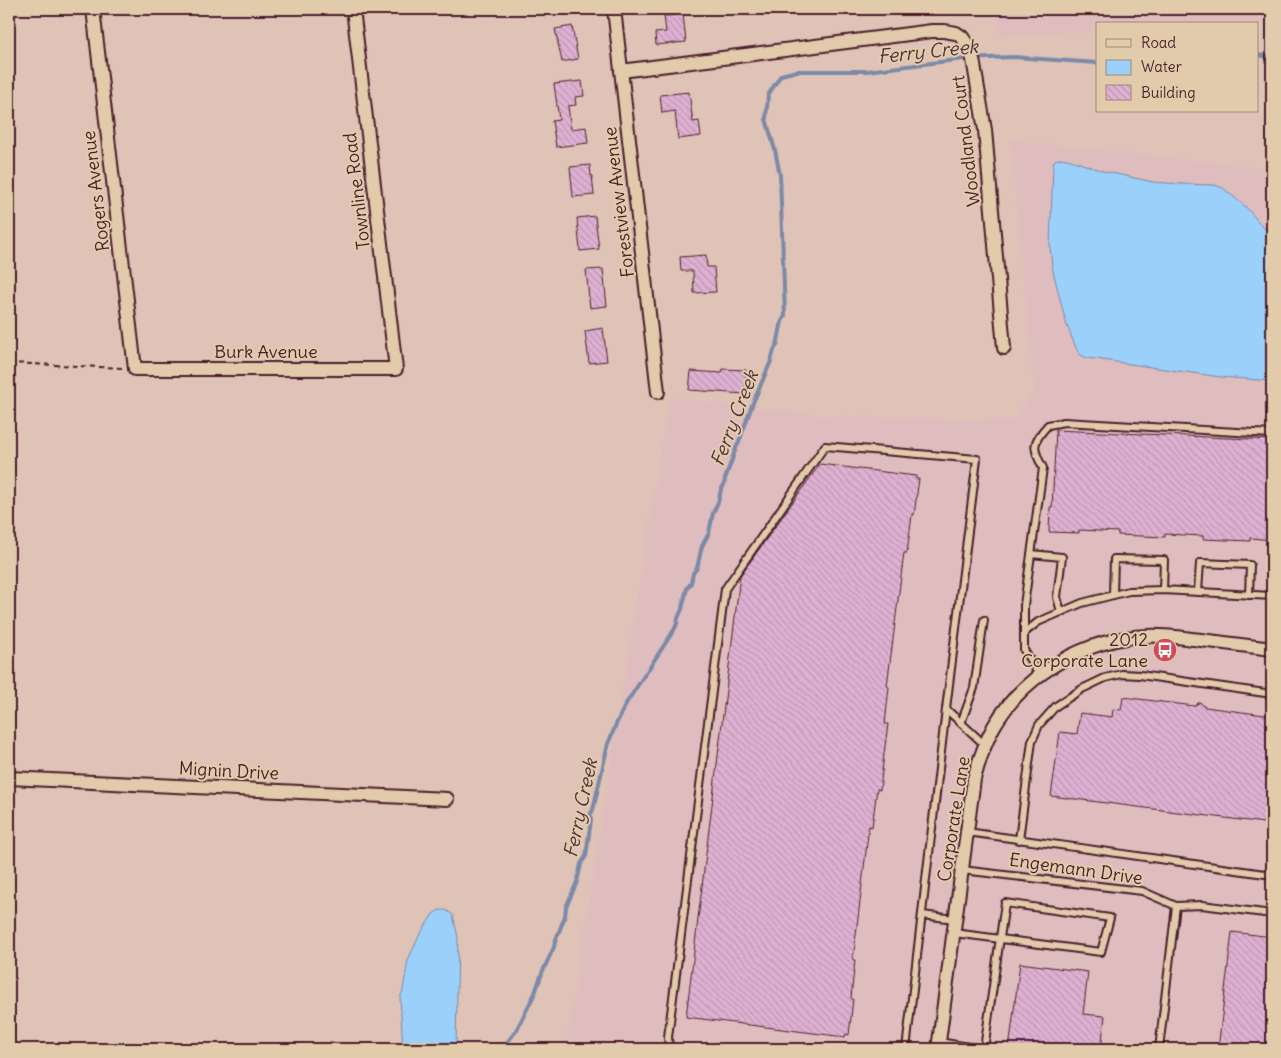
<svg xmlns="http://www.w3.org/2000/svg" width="1281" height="1058" font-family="Delius,sans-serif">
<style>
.built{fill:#dfbdbf}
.water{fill:#9bd0fa;stroke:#7b89a7}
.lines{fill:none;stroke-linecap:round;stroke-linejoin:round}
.stream{stroke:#7b89a7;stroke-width:4}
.building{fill:url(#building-back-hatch);stroke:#4a1f2b}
.lane-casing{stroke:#4a1f2b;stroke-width:10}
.street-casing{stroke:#4a1f2b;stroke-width:16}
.path{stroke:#4a1f2b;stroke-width:2;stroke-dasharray:5 4;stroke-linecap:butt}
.lane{stroke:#e1cbab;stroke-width:6}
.street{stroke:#e1cbab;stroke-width:12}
.labels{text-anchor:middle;stroke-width:4;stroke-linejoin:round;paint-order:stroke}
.street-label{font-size:18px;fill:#4a1f2b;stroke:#e1cbab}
.poi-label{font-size:18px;fill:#4a1f2b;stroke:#e1cbab;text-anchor:end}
.water-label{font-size:19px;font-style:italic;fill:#523140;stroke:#e1cbab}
</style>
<defs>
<pattern id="building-back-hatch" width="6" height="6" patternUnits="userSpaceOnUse" patternTransform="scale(1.25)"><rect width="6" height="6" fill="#deb0d2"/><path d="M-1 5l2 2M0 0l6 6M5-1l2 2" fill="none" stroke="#c097b4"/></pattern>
</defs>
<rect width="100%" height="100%" fill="#e0c3b7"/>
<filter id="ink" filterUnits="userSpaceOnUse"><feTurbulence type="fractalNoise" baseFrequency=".02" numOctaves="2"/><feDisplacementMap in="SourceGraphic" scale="10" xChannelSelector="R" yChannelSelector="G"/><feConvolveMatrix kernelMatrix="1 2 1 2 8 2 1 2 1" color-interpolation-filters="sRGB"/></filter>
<g filter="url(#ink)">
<g class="built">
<polygon points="996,9 1272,9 1272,25 1257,25 1257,24 1097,24 1097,31 999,35"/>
<polygon points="1010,140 1272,169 1272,1049 565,1049 669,397 825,416 1013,420 1034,391"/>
</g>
<g class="water">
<polygon points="1062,158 1071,160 1103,171 1153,182 1182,184 1215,185 1223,188 1246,207 1264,228 1272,231 1272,381 1220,377 1088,358 1082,356 1078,352 1074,343 1066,323 1052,267 1050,246 1053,164 1055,160"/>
<polygon points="439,910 446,910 453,915 458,938 456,1049 403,1049 400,998 403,990 408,960 419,936 433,914"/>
</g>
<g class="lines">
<g class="stream">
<polyline points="1257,55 1272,57"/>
<polyline points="502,1049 516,1031 535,993 542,973 554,947 555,942 565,916 566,907 577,882 581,864 586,856 591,820 590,815 593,810 608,744 617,722 627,702 674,630 677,624 678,618 682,609 687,588 691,583 693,573 697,568 702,546 709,533 713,513 718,502 721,490 724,485 725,479 736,448 739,442 752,405 771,361 774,350 777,345 782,321 785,316 780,175 775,150 766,119 768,95 781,75 797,71 867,71 964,59 1013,57 1097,63"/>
</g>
</g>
<g class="building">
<polygon points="683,14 686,42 656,45 655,33 666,32 664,16"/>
<polygon points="572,26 578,59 562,62 555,29"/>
<polygon points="582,81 584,96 575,97 576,105 568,106 571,129 586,127 588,143 556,147 552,121 559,120 554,84"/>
<polygon points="689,92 693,122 699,121 701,136 678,139 675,111 662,113 660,95"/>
<polygon points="590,165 591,176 592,175 594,195 573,197 570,167"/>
<polygon points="595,216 599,249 580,251 577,218"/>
<polygon points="706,255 707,267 714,267 716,292 694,293 693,271 681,271 680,257"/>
<polygon points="603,269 607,306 590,308 586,270"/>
<polygon points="603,328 607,361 589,363 585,331"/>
<polygon points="723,369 746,370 745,394 689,390 691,371 722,373"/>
<polygon points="1056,430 1272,440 1272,540 1250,538 1250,541 1203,539 1203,536 1165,534 1165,537 1118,535 1118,532 1079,530 1079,533 1049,532 1050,507 1052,507"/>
<polygon points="820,464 916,476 916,479 919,479 914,515 912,515 907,553 904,553 887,686 889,687 885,724 888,724 884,754 880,790 877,789 872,827 869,826 853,960 855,960 851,998 853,999 849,1035 846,1034 845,1037 686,1017 740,576"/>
<polygon points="1123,697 1194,706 1200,702 1205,707 1272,716 1272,824 1051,796 1060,732 1077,734 1080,713 1112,717 1113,709 1121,710"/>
<polygon points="1232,932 1272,937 1272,1049 1218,1049"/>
<polygon points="1020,963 1088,972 1083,1014 1105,1016 1101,1049 1009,1049"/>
</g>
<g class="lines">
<g class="lane-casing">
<g id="lane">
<polyline points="1031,554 1062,557 1057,597 1061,612"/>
<polyline points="1198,592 1200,563 1250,565 1249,595"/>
<polyline points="1113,595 1114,559 1164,560 1163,590"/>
<path d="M1024,633V605L1043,468C1032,448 1032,442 1048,425L1064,422L1272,434"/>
<polyline points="1039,675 1024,650 1024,633 1038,622 1082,603 1129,591 1163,590 1272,596"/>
<polyline points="946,709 985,745"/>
<polyline points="961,723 974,688 984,620"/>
<polyline points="967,832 1272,875"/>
<polyline points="1019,840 1032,741 1039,725 1056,706 1082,689 1105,678 1122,674 1140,675 1272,694"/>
<polyline points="962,870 1142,891 1176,906 1202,905 1272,914"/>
<polyline points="922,915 955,919"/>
<polyline points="954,933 1101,952 1110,918 1005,903 984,1049"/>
<polyline points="939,1042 981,1049"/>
<polyline points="669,1049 668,1037 725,589 825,446 977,459 946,709 906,1049"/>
<polyline points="1159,1049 1176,906"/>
</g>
</g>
<g class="street-casing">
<g id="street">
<polyline points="93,9 135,369 396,369 353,9"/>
<polyline points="614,9 658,392"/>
<polyline points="621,71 932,31 944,31 956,33 962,37 971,50 974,65 985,130 1004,348"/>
<polyline points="9,778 447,799"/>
<path d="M938,1049L974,779C979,760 985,743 994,726C1025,673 1087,638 1148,636C1166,635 1183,638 1201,640C1225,643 1248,646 1272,649"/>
</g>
</g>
<polyline class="path" points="9,363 123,368"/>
<use href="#lane" class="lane"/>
<use href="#street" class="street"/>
</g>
</g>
<defs>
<g id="bus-disc" transform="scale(1.25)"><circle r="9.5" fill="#d1495b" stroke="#e1cbab"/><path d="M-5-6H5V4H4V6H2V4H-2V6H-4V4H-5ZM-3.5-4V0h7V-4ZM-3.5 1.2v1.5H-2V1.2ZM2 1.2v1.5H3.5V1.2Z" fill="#fff"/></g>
</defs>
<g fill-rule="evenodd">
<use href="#bus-disc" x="1165" y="650"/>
</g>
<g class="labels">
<g class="street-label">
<text transform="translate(966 141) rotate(-97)" y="6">Woodland Court</text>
<text transform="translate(96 191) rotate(-97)" y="6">Rogers Avenue</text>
<text transform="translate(357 191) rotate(-97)" y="6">Townline Road</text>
<text transform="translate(619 202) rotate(-97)" y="6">Forestview Avenue</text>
<text x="266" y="358">Burk Avenue</text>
<text transform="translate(229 771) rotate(3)" y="6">Mignin Drive</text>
<text transform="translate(954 819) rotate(-81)" y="6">Corporate Lane</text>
<text transform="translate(1076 869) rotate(8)" y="6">Engemann Drive</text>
</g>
<g class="poi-label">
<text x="1148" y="646">2012<tspan x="1148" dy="21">Corporate Lane</tspan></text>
</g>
<g class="water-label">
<text transform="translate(928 51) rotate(-6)" y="7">Ferry Creek</text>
<text transform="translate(734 418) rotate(-69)" y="7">Ferry Creek</text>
<text transform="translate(580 808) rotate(-78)" y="7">Ferry Creek</text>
</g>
</g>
<rect width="1281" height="1058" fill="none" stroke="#e1cbab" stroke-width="30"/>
<rect x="15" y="15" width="1251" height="1028" fill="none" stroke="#4a1f2b" stroke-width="2" filter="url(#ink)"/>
<rect x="1096" y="22" width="162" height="90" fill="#e1cbab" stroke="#a58678"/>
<rect x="1106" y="39" width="25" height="8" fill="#e1cbab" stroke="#a58678"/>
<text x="1141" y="48" font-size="15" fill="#4a1f2b">Road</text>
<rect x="1106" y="60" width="25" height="15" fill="#9bd0fa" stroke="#a58678"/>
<text x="1141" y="72" font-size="15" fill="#4a1f2b">Water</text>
<rect x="1106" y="85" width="25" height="15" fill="url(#building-back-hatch)" stroke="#a58678"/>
<text x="1141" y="98" font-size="15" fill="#4a1f2b">Building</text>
</svg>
